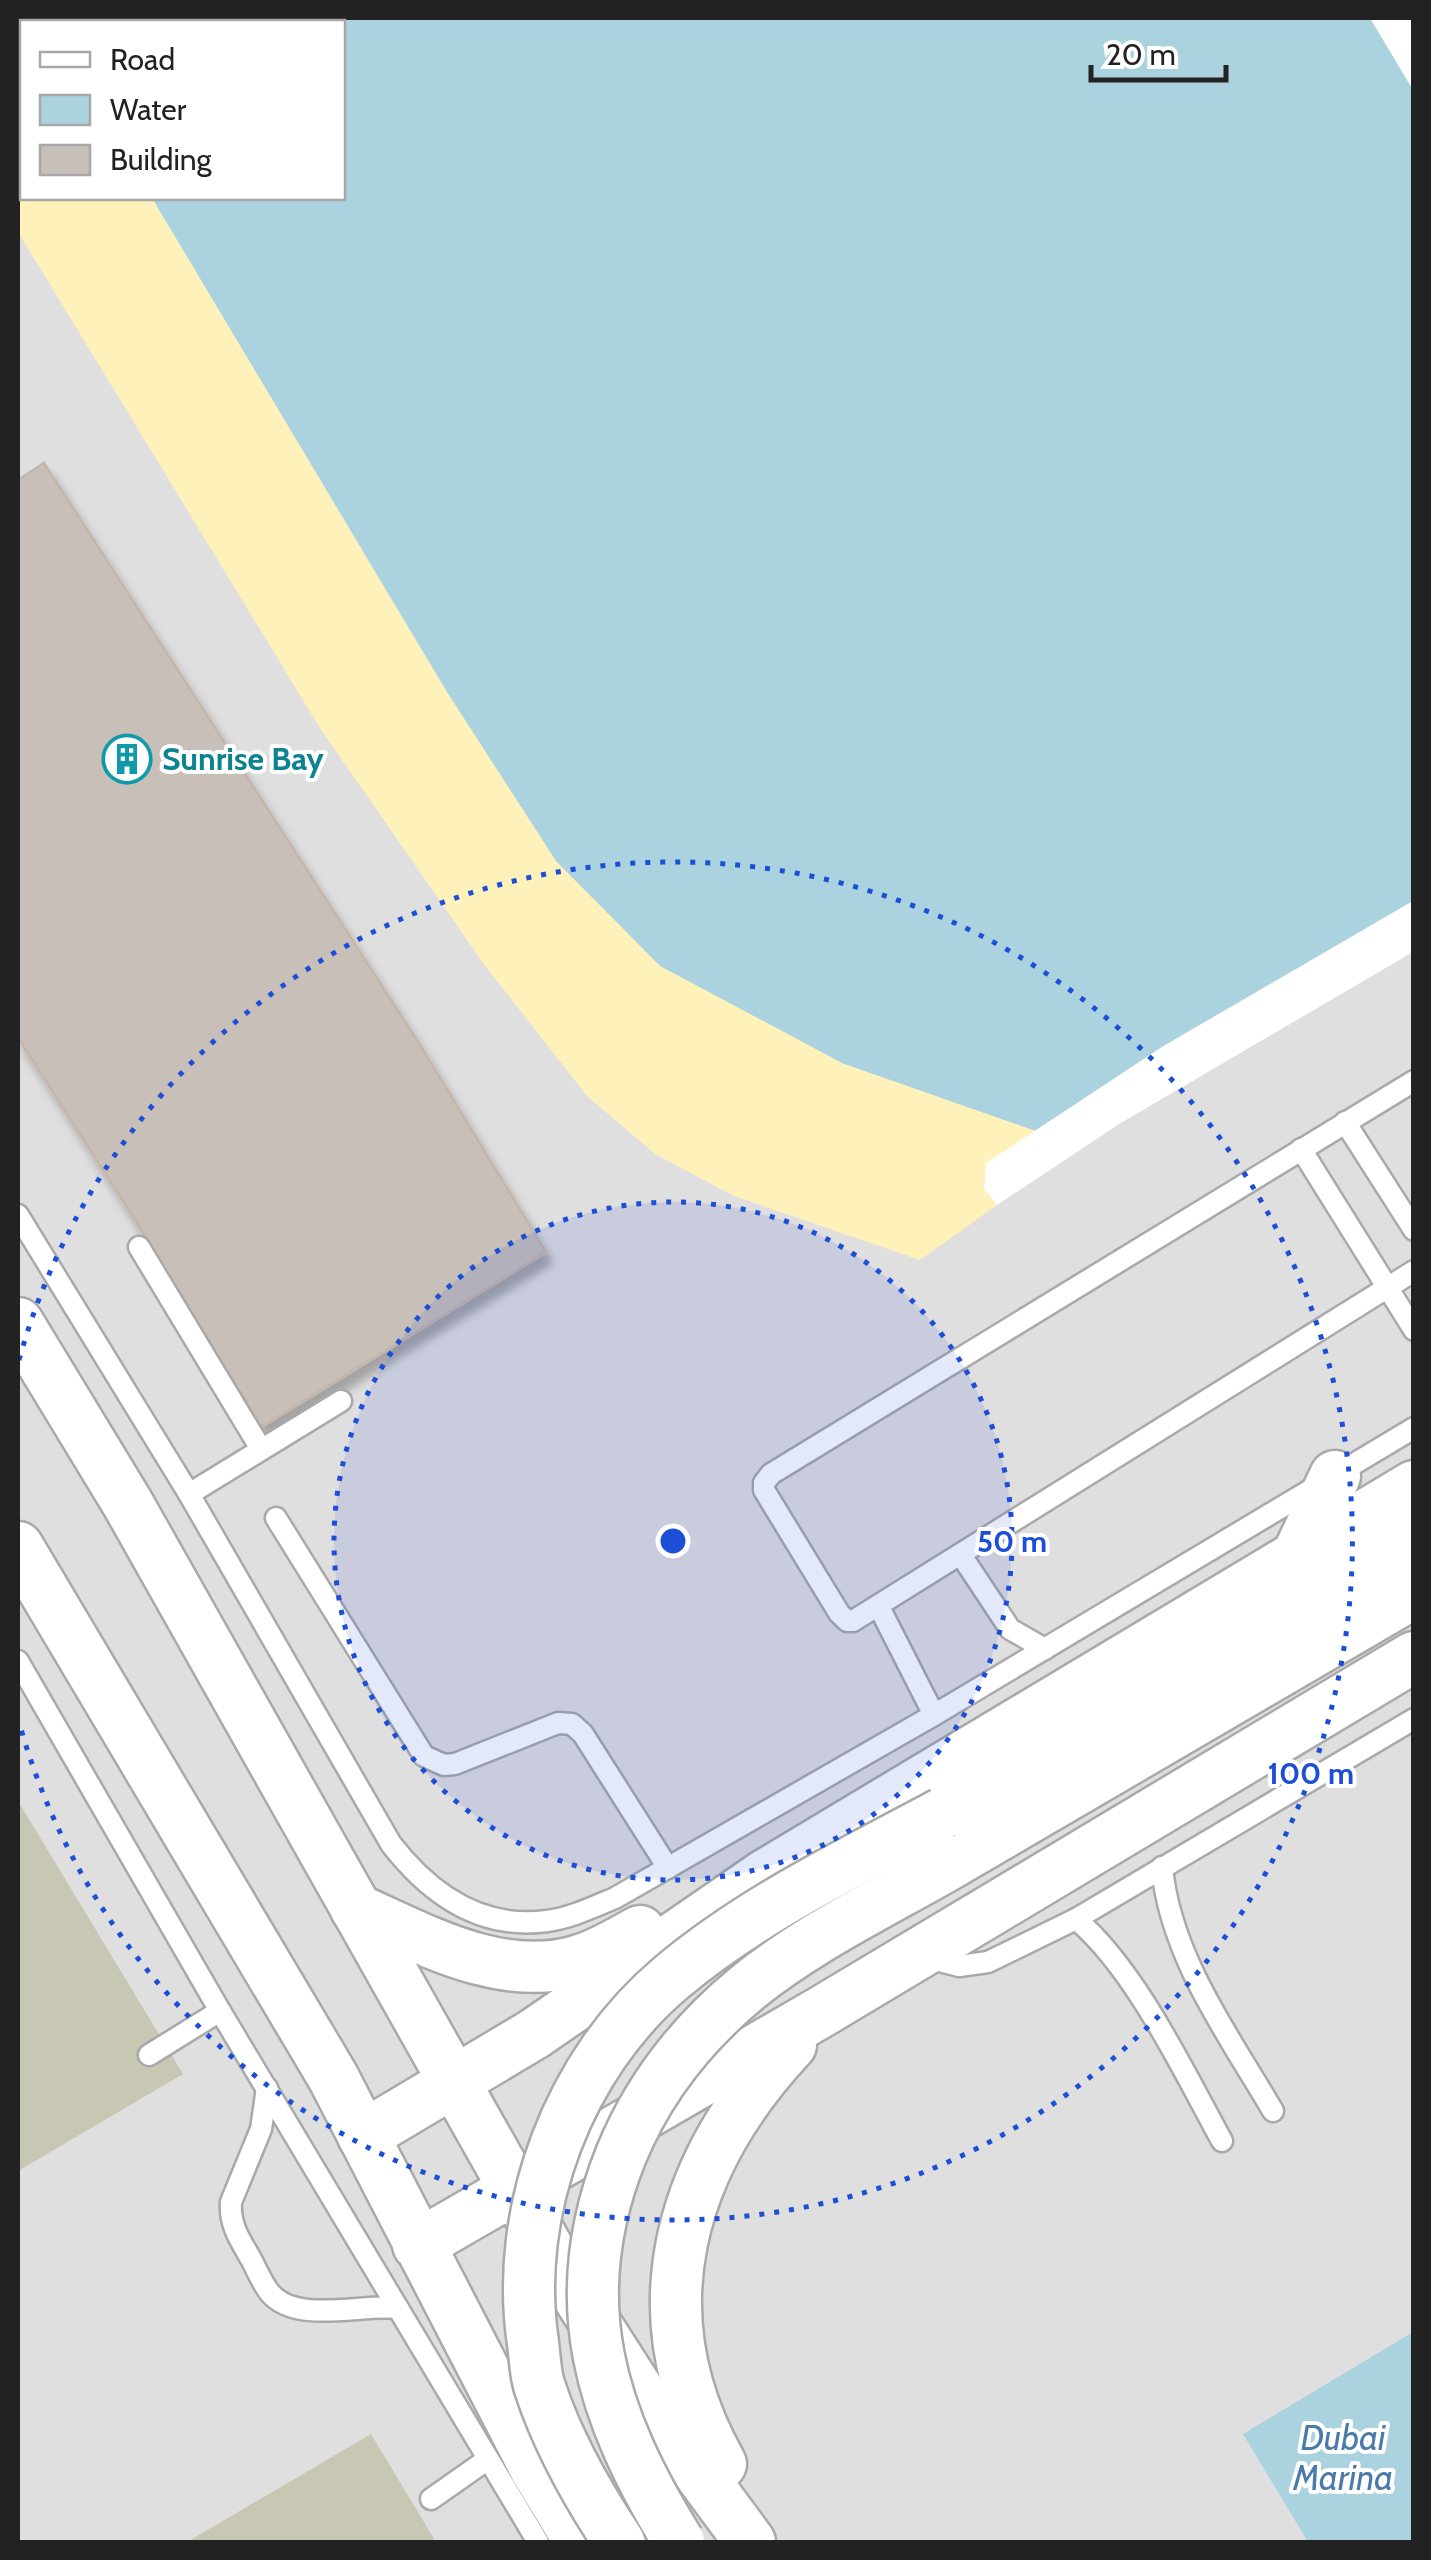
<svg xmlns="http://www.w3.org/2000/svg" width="1431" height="2560" font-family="Cabin,sans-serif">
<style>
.residential{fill:#e0dfdf}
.construction{fill:#c7c7b4}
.sand{fill:#fff1ba}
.water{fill:#aad3df}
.pier{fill:#fff}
.building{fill:#c7bfb8;stroke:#c4b6ab;stroke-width:2.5;filter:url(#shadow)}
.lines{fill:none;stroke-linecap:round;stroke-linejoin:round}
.service-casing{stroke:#a9a9a9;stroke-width:25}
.tertiary-casing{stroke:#a9a9a9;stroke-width:55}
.service{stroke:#fff;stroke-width:20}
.tertiary{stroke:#fff;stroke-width:50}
.tertiary-bridge-casing{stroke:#a9a9a9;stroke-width:55;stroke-linecap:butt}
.tertiary-bridge{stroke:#fff;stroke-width:50}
.ring{fill:none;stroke:#1d4ed8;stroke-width:5;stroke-dasharray:5 10}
.labels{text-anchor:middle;stroke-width:8;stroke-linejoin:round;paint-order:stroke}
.culture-label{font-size:32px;font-weight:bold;fill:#0d838f;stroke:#fff;text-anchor:start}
.water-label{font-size:35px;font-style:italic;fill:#4a7aab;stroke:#fff}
.centre{fill:#1d4ed8;stroke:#fff;stroke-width:5}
.ring-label{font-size:30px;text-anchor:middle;font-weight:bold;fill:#1d4ed8;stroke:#fff;stroke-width:8;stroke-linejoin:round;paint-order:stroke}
</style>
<defs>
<filter id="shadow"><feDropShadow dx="6" dy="11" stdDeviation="5" flood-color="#0004"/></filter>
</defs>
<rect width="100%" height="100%" fill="#f2efe9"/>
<polygon class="residential" points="18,18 44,18 47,22 22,22 22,198 152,198 447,692 1036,1131 1413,901 1413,2347 1345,2542 18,2542"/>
<g class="construction">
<polygon points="18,1801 183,2074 18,2171"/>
<polygon points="371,2434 436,2542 187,2542"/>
</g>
<polygon class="sand" points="18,18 44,18 47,22 22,22 22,198 152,198 447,692 842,1063 1036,1131 986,1164 984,1189 997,1205 920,1260 734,1196 655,1154 587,1096 483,963 320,728 18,232"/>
<g class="water">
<polygon points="44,18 1413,18 1413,901 1162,1047 1036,1131 842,1063 660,966 556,861 447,692 152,198 342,198 342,22 47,22"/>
<polygon points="1413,2332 1413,2542 1308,2542 1243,2434"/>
</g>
<g class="pier">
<polygon points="1370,18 1413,18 1413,91 1413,90"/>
<polygon points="1413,901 1413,952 1119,1124 997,1205 984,1189 986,1163 1162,1047"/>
</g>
<polygon class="building" points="44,463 417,1040 546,1252 261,1427 132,1215 18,1038 18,480"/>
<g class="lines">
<g class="service-casing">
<g id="service">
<polyline points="1414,1081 771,1474 764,1483 764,1490 839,1613 847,1621 853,1621 1414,1271"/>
<polyline points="1345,1122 1414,1230"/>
<polyline points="1301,1149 1414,1330"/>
<path d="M18,1215L189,1494L391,1844C429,1893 480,1930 547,1921C571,1918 593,1907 615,1898L934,1715L1414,1428"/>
<polyline points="139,1247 261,1449"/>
<polyline points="189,1494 341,1401"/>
<polyline points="276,1518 424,1756 444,1765 455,1764 558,1723 572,1724 583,1734 668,1868"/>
<polyline points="961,1555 1010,1629 1045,1649"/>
<polyline points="879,1607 934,1715"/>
<polyline points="18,1661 220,2011 538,2542"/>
<path d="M1162,1867C1170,1956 1229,2036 1273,2111"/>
<path d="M1076,1919C1136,1970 1184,2072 1222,2141"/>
<polyline points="924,1957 959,1966 988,1962 1076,1919 1414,1719"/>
<polyline points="149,2055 220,2011"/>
<path d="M267,2088L261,2129L231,2202C229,2224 240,2240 251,2259C257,2270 262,2283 270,2293C296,2324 361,2304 398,2308"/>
<polyline points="431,2499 488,2459"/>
</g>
</g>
<g class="tertiary-casing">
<g id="tertiary">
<polyline points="18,1323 128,1504 554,2259 640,2393 750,2542"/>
<polyline points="18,1547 333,2077 535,2468 580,2542"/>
<polyline points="1298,1554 1335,1476"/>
<polyline points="943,1813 1414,1540"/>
<polyline points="955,1861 1414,1593"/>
<path d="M356,1909C424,1939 500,1983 577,1961C599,1955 620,1942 640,1931"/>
<polyline points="363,2136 534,2034 765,1875 1414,1486"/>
<polyline points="418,2245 821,2012 1414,1657"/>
<path d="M721,2464C636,2314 678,2166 791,2045"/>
</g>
</g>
<use href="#service" class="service"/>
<use href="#tertiary" class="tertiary"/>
<g class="tertiary-bridge-casing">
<g id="tertiary-bridge">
<path d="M619,2542C587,2494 558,2443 540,2388C535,2374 535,2358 533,2343C513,2210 569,2063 672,1977C753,1909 850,1863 943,1813"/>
<path d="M679,2542C600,2415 563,2300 621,2155C648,2089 692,2033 748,1987C810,1937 886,1901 955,1861"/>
</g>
</g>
<use href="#tertiary-bridge" class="tertiary-bridge"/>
</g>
<circle cx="673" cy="1541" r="339" fill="#1d4ed8" fill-opacity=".12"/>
<g class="ring">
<circle cx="673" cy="1541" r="339"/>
<path d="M19 1360A679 679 0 1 1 19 1722"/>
</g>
<defs>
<g id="building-ring" transform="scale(2.5)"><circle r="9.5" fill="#fff" stroke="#0f9aa8" stroke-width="1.5"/><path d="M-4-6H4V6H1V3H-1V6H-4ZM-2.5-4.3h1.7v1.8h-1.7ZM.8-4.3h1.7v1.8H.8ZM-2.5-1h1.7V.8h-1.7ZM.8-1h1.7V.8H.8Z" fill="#0f9aa8"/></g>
</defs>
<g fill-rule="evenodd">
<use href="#building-ring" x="127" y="759"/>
</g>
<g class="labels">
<g class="culture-label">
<text x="162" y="770">Sunrise Bay</text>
</g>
<g class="water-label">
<text x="1343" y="2450">Dubai<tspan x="1343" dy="40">Marina</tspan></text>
</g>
</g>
<circle cx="673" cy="1541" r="15" class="centre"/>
<g class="ring-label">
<text x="1012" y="1552">50 m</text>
<text x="1311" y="1784">100 m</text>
</g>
<rect width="1431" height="2560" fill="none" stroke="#222222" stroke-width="40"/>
<rect x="20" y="20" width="325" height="180" fill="#ffffff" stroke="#a7a7a7" stroke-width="2.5"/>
<rect x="40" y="52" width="50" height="15" fill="#ffffff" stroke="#a7a7a7" stroke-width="2.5"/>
<text x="110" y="70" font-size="30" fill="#222222">Road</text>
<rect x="40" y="95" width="50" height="30" fill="#aad3df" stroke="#a7a7a7" stroke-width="2.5"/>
<text x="110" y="120" font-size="30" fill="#222222">Water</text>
<rect x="40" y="145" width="50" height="30" fill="#c7bfb8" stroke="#a7a7a7" stroke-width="2.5"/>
<text x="110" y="170" font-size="30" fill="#222222">Building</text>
<path d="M1091 65v15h135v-15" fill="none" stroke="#222222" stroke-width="5"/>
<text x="1106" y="65" font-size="30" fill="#222222" stroke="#ffffff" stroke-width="8" paint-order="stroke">20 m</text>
</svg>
